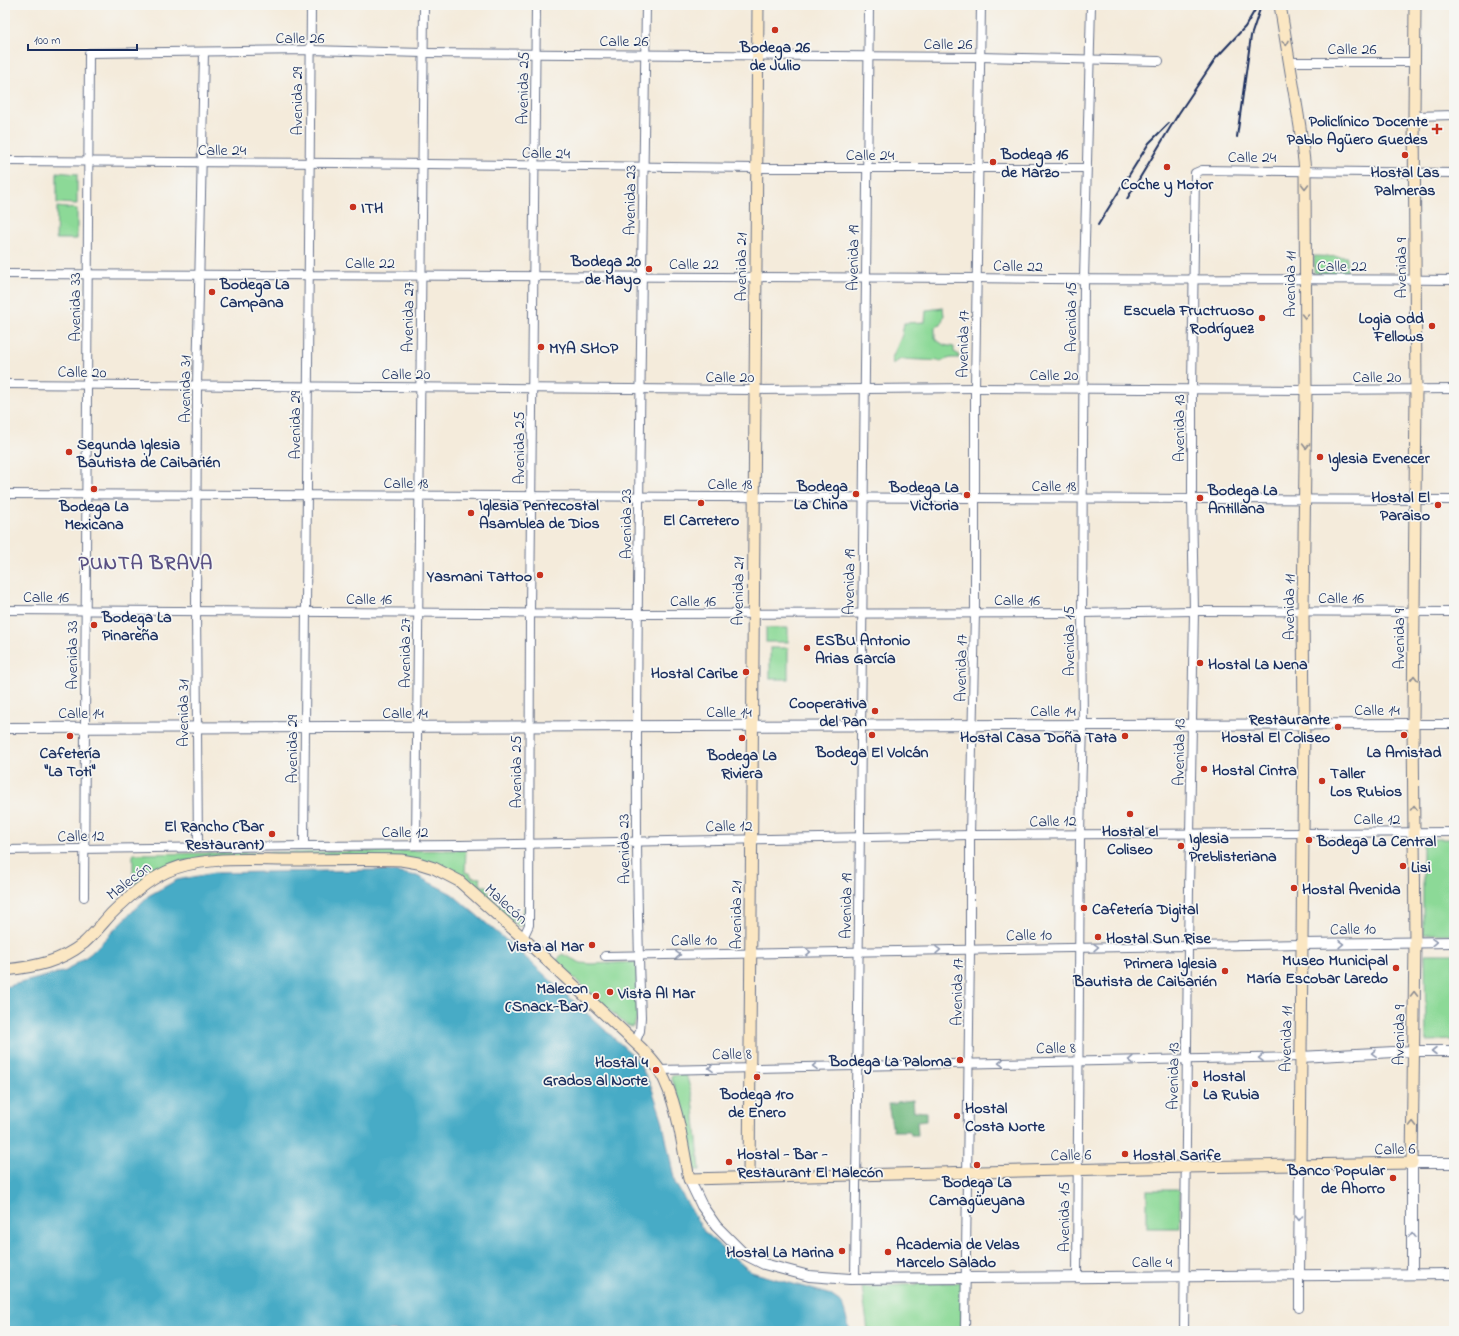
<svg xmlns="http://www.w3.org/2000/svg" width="1459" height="1336" font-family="'Indie Flower',sans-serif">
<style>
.green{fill:#8cd997;stroke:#54847a}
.forest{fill:#71b980;stroke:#46746f}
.water{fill:#46abc6;stroke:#306d92}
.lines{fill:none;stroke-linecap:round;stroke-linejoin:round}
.minor-casing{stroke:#67718a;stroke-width:10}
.tertiary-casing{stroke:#67718a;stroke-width:12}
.secondary-casing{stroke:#67718a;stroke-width:13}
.minor{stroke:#fff;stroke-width:8}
.tertiary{stroke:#fff;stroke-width:10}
.secondary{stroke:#fbe7c3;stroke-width:11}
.rail{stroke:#1b2f5e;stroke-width:2}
.oneway{stroke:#8b8b90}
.oneway2{stroke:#8d97ae}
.poi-dot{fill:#c8321e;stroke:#f6f6f2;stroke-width:1.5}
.labels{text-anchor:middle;stroke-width:3.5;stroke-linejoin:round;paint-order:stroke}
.street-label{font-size:16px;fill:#1b2f5e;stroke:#f6f6f2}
.poi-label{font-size:16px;font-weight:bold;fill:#1b2f5e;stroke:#f6f6f2;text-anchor:start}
.district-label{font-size:20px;font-weight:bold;letter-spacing:1px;fill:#5a5184;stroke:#f6f6f2}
</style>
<rect width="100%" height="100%" fill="#f6f6f2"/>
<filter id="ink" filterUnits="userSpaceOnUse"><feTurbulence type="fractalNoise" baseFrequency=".025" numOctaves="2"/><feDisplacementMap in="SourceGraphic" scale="8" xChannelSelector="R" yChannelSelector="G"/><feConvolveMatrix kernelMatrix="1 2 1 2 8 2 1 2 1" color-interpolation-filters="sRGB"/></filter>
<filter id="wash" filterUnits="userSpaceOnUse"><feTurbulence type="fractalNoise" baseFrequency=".012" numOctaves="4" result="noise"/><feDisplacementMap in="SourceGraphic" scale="16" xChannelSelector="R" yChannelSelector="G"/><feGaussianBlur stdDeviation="0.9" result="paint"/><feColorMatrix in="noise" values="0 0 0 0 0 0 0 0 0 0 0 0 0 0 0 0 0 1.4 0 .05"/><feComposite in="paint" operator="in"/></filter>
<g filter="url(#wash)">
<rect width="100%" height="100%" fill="#f4ebdb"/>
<g class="green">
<polygon points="57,172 77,174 77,204 57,203"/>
<polygon points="57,207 77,209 77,239 56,239"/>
<polygon points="1314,256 1347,257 1347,274 1314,273"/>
<polygon points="943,308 944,315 941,325 935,327 935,339 944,345 954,347 954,352 958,354 959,358 951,358 941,361 901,359 893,364 892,358 902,335 904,323 925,322 926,310"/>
<rect x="766" y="628" width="22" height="14"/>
<rect x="770" y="648" width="18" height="31"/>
<rect x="1423" y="839" width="31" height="95"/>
<polygon points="466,850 465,872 471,874 471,877 480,878 481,886 487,886 488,892 492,898 518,920 522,913 524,907 527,909 524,925 518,926 431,862 182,861 156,871 133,886 133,854"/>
<polygon points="562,954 581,963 591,964 637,962 637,1017 634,1026 632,1027 626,1025 556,962"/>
<polygon points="1425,954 1454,954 1454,1040 1426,1041"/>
<polygon points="686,1074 693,1098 700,1170 694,1170 689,1164 680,1104 671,1076"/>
<rect x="1147" y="1190" width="33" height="38"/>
<polygon points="962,1282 961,1331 868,1331 862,1287"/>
</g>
<polygon class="forest" points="913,1100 914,1111 927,1112 927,1120 917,1121 918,1135 911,1135 909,1131 893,1131 888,1104 896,1104 897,1102"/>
<polygon class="water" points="382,870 417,876 452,894 514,947 637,1059 651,1086 662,1119 675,1183 705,1233 751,1272 829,1294 842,1303 850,1331 5,1331 5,987 66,971 90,954 148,896 177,880 214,873"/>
</g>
<g filter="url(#ink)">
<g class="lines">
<g class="minor-casing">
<g id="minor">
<polyline points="1290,62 1414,62"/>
<polyline points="1414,116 1454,115"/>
<polyline points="5,161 340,163 756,168 1086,168"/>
<path d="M5,274L978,278C1136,281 1295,278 1454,280"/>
<polyline points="5,384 754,390 975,388 1306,390 1454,389"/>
<polyline points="5,494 1454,500"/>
<polyline points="5,610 638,614 1082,613 1194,611 1454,612"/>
<polyline points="1413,724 1454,724"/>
<polyline points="416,845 424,5"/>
<polyline points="304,846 311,5"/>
<polyline points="198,847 196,611 197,386 204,52"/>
<polyline points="5,850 304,846 461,845 970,835 1454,832"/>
<polyline points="84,897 89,53 310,50 423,53 980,57 1159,61"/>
<polyline points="523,938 529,925 530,613 536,5"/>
<polyline points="605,956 1302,944"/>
<path d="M635,1043L640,1031L641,1017C635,873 637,729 638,585C640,392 643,198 646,5"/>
<polyline points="659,1070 1300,1057"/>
<polyline points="1077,1277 1080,834 1083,725 1082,613 1084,280 1091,5"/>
<polyline points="855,1279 869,5"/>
<polyline points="1299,1308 1299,1275"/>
<polyline points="965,1331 970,950 970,835 975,613 975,388 981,5"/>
<polyline points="1184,1331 1188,946 1194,611 1192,499 1192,389 1195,173 1202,170 1454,173"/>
</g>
</g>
<g class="tertiary-casing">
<g id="tertiary">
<polyline points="5,728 1413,724"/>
<polyline points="1302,944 1454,942"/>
<polyline points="1300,1057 1413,1051 1454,1051"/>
<polyline points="689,1179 702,1206 716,1226 744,1254 764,1264 809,1276 850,1279 1454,1274"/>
<polyline points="1412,1274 1412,1163 1454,1163"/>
<polyline points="1299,1275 1300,1165"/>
</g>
</g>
<g class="secondary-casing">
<g id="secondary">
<polyline points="1280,5 1300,127 1305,170 1306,390 1303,611 1304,724 1300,1165"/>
<path d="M5,970C35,967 60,962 84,943C94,934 102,924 111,914C127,898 145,882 166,872C198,856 250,860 286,860C324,860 362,859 401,860L418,863L434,868L459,881L523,938L642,1049C648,1056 655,1063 660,1071C678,1103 682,1143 689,1179L1185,1167L1412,1163L1415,942L1413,724L1416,389L1414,116L1415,5"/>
<polyline points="749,1177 758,5"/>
</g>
</g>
<use href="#minor" class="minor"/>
<use href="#tertiary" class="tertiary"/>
<use href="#secondary" class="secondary"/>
<g class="rail">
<polyline points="1237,137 1251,36 1260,9"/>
<polyline points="1127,199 1179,113 1216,58 1245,27 1258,5"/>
<polyline points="1098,225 1149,143 1169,123"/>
</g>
</g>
<defs><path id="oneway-chevron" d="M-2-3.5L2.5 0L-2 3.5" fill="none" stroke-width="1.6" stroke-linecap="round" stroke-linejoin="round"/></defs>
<g class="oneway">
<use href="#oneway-chevron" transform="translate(1286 43) rotate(80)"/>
<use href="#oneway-chevron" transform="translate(1305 186) rotate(90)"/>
<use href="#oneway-chevron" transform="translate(1305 316) rotate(89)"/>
<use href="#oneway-chevron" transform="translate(1306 446) rotate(90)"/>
<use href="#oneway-chevron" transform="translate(1414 678) rotate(-90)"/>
<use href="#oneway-chevron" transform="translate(1414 808) rotate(-90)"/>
<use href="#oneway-chevron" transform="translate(1414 994) rotate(-89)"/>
<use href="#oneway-chevron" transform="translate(1413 1124) rotate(-89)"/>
</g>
<g class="oneway2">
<use href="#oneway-chevron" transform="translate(1434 942) rotate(-1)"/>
<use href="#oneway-chevron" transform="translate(1341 944) rotate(-1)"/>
<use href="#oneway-chevron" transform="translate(1096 947) rotate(-1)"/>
<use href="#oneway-chevron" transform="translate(938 950) rotate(-1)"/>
<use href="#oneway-chevron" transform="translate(808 952) rotate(-1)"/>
<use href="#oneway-chevron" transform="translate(678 955) rotate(-1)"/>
<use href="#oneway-chevron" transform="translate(1434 1051) rotate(180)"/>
<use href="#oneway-chevron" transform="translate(1374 1053) rotate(177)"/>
<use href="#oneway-chevron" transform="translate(1261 1058) rotate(179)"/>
<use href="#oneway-chevron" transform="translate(1131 1060) rotate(179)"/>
<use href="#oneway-chevron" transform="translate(1001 1063) rotate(179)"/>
<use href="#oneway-chevron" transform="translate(815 1066) rotate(179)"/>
<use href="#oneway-chevron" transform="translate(711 1068) rotate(179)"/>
<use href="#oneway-chevron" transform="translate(1299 1218) rotate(90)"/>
<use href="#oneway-chevron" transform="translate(1412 1235) rotate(-90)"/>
</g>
</g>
<g class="poi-dot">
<circle cx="775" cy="30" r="4"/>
<path d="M1435 123h4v4h4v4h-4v4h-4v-4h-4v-4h4z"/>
<circle cx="1405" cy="155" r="4"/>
<circle cx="993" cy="162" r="4"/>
<circle cx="1167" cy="167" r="4"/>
<circle cx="353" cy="207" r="4"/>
<circle cx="649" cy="269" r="4"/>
<circle cx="212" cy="292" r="4"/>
<circle cx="1262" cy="318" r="4"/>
<circle cx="1432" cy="326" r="4"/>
<circle cx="541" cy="347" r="4"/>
<circle cx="69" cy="452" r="4"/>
<circle cx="1320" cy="457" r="4"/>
<circle cx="94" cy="489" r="4"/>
<circle cx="856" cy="494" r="4"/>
<circle cx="967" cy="495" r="4"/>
<circle cx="1200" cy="498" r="4"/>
<circle cx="701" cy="503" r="4"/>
<circle cx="1438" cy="505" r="4"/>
<circle cx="471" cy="513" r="4"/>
<circle cx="540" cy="575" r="4"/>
<circle cx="94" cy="625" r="4"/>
<circle cx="807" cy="648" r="4"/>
<circle cx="1200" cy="663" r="4"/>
<circle cx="746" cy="672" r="4"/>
<circle cx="875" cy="711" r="4"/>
<circle cx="1338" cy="727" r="4"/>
<circle cx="872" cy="735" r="4"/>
<circle cx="1404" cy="735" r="4"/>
<circle cx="70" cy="736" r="4"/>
<circle cx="1125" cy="736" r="4"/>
<circle cx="742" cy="738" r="4"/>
<circle cx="1204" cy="769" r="4"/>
<circle cx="1322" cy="781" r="4"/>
<circle cx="1130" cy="814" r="4"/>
<circle cx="272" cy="834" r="4"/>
<circle cx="1309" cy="840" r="4"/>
<circle cx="1181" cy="846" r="4"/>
<circle cx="1403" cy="866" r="4"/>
<circle cx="1294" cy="888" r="4"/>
<circle cx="1084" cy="908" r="4"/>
<circle cx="1098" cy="937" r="4"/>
<circle cx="592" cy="945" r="4"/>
<circle cx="1396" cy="968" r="4"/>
<circle cx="1225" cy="971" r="4"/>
<circle cx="610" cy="992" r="4"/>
<circle cx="596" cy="996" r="4"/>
<circle cx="960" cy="1060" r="4"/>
<circle cx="656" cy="1070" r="4"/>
<circle cx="757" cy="1077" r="4"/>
<circle cx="1195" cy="1084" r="4"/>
<circle cx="957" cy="1116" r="4"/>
<circle cx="1125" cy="1154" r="4"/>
<circle cx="729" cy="1162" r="4"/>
<circle cx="977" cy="1165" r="4"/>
<circle cx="1393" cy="1178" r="4"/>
<circle cx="842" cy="1251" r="4"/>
<circle cx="888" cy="1252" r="4"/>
</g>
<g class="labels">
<g class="street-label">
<text x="300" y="43">Calle 26</text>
<text x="624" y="46">Calle 26</text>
<text x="948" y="49">Calle 26</text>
<text x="1352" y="54">Calle 26</text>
<text transform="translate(522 88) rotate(-89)" y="6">Avenida 25</text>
<text transform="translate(296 101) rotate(-90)" y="6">Avenida 29</text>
<text x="222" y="155">Calle 24</text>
<text transform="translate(546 152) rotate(1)" y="6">Calle 24</text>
<text x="870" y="160">Calle 24</text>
<text x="1252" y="162">Calle 24</text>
<text transform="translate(629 200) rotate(-89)" y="6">Avenida 23</text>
<text transform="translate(852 258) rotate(-89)" y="6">Avenida 19</text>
<text x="370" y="268">Calle 22</text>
<text x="694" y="269">Calle 22</text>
<text transform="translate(1018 265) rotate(1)" y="6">Calle 22</text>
<text x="1342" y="271">Calle 22</text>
<text transform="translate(740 267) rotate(-90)" y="6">Avenida 21</text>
<text transform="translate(1400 268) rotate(-90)" y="6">Avenida 9</text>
<text transform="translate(1289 284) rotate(-90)" y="6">Avenida 11</text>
<text transform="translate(74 307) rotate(-90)" y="6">Avenida 33</text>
<text transform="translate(407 317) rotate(-89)" y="6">Avenida 27</text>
<text transform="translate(1070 317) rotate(-90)" y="6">Avenida 15</text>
<text transform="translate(962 344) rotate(-89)" y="6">Avenida 17</text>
<text transform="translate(82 371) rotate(1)" y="6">Calle 20</text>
<text x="406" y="379">Calle 20</text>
<text x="1054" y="380">Calle 20</text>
<text x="730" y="382">Calle 20</text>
<text x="1377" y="382">Calle 20</text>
<text transform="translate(184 389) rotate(-90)" y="6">Avenida 31</text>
<text transform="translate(294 425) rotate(-90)" y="6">Avenida 29</text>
<text transform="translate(1178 428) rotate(-90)" y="6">Avenida 13</text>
<text transform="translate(518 448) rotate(-90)" y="6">Avenida 25</text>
<text x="406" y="488">Calle 18</text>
<text x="730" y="489">Calle 18</text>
<text x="1054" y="491">Calle 18</text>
<text transform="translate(625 524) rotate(-90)" y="6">Avenida 23</text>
<text transform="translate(848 582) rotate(-89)" y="6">Avenida 19</text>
<text transform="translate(737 591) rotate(-89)" y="6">Avenida 21</text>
<text x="46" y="602">Calle 16</text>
<text x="1341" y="603">Calle 16</text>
<text x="369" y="604">Calle 16</text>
<text x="1017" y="605">Calle 16</text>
<text x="693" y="606">Calle 16</text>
<text transform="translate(1288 607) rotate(-90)" y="6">Avenida 11</text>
<text transform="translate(1398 639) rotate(-90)" y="6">Avenida 9</text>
<text transform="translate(1068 641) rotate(-90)" y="6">Avenida 15</text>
<text transform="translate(404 653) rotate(-90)" y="6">Avenida 27</text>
<text transform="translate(71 655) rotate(-90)" y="6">Avenida 33</text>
<text transform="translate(960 668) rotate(-89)" y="6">Avenida 17</text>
<text x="1377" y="715">Calle 14</text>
<text x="1053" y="716">Calle 14</text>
<text x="729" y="717">Calle 14</text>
<text x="81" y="718">Calle 14</text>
<text x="405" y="718">Calle 14</text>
<text transform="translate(182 713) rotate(-90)" y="6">Avenida 31</text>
<text transform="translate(291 749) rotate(-90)" y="6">Avenida 29</text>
<text transform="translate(1178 752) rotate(-89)" y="6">Avenida 13</text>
<text transform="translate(515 772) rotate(-90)" y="6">Avenida 25</text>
<text x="1377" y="824">Calle 12</text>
<text transform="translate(1053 820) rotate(-1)" y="6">Calle 12</text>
<text transform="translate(729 825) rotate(-1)" y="6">Calle 12</text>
<text x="405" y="837">Calle 12</text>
<text transform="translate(81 835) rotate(-1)" y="6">Calle 12</text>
<text transform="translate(623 849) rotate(-91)" y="6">Avenida 23</text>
<text transform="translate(128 880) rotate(-38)" y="6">Malecón</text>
<text transform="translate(507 903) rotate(42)" y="6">Malecón</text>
<text transform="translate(845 906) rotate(-89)" y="6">Avenida 19</text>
<text transform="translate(735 915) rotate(-90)" y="6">Avenida 21</text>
<text transform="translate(1353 928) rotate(-1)" y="6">Calle 10</text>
<text transform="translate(1029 934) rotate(-1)" y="6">Calle 10</text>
<text transform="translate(694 939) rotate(-1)" y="6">Calle 10</text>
<text transform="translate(956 992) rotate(-89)" y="6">Avenida 17</text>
<text transform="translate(1398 1035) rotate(-89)" y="6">Avenida 9</text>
<text transform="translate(1285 1039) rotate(-89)" y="6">Avenida 11</text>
<text transform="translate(1056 1047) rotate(-1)" y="6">Calle 8</text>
<text transform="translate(732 1053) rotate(-1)" y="6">Calle 8</text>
<text transform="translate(1172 1076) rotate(-89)" y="6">Avenida 13</text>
<text transform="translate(1395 1148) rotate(-1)" y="6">Calle 6</text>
<text transform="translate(1071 1154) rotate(-1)" y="6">Calle 6</text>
<text transform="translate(1063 1217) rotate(-90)" y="6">Avenida 15</text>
<text x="1152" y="1267">Calle 4</text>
</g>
<g class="poi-label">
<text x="775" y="52" text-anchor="middle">Bodega 26<tspan x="775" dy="18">de Julio</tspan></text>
<text x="1428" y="126" text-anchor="end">Policlínico Docente<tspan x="1428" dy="18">Pablo Agüero Guedes</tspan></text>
<text x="1001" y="159">Bodega 16<tspan x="1001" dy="18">de Marzo</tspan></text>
<text x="1405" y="177" text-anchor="middle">Hostal Las<tspan x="1405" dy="18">Palmeras</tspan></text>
<text x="1167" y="189" text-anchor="middle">Coche y Motor</text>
<text x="361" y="213">ITH</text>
<text x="641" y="266" text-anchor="end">Bodega 20<tspan x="641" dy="18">de Mayo</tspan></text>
<text x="220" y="289">Bodega La<tspan x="220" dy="18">Campana</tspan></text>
<text x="1254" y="315" text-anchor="end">Escuela Fructruoso<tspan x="1254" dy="18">Rodríguez</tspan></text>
<text x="1424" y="323" text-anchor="end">Logia Odd<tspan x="1424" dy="18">Fellows</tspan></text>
<text x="549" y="353">MYA SHOP</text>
<text x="77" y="449">Segunda Iglesia<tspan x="77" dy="18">Bautista de Caibarién</tspan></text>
<text x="1328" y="463">Iglesia Evenecer</text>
<text x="848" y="491" text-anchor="end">Bodega<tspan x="848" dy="18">La China</tspan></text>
<text x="959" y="492" text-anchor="end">Bodega La<tspan x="959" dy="18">Victoria</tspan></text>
<text x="1208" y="495">Bodega La<tspan x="1208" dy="18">Antillana</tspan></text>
<text x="1430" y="502" text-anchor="end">Hostal El<tspan x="1430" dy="18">Paraiso</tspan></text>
<text x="479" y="510">Iglesia Pentecostal<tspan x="479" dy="18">Asamblea de Dios</tspan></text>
<text x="94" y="511" text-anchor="middle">Bodega La<tspan x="94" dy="18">Mexicana</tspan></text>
<text x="701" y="525" text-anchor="middle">El Carretero</text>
<text x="532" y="581" text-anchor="end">Yasmani Tattoo</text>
<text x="102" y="622">Bodega La<tspan x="102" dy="18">Pinareña</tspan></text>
<text x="815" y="645">ESBU Antonio<tspan x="815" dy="18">Arias García</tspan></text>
<text x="1208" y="669">Hostal La Nena</text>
<text x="738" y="678" text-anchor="end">Hostal Caribe</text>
<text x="867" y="708" text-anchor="end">Cooperativa<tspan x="867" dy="18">del Pan</tspan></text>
<text x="1330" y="724" text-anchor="end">Restaurante<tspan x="1330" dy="18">Hostal El Coliseo</tspan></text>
<text x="1117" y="742" text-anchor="end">Hostal Casa Doña Tata</text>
<text x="872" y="757" text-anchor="middle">Bodega El Volcán</text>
<text x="1404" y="757" text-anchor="middle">La Amistad</text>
<text x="70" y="758" text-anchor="middle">Cafetería<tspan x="70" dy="18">"La Toti"</tspan></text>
<text x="742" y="760" text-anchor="middle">Bodega La<tspan x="742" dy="18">Riviera</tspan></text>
<text x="1212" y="775">Hostal Cintra</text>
<text x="1330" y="778">Taller<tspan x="1330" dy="18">Los Rubios</tspan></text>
<text x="264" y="831" text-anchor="end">El Rancho (Bar<tspan x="264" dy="18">Restaurant)</tspan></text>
<text x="1130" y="836" text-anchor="middle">Hostal el<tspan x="1130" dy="18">Coliseo</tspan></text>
<text x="1189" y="843">Iglesia<tspan x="1189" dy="18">Preblisteriana</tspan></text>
<text x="1317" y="846">Bodega La Central</text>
<text x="1411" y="872">Lisi</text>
<text x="1302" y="894">Hostal Avenida</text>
<text x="1092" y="914">Cafetería Digital</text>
<text x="1106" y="943">Hostal Sun Rise</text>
<text x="584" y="951" text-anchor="end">Vista al Mar</text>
<text x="1388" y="965" text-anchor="end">Museo Municipal<tspan x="1388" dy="18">María Escobar Laredo</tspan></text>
<text x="1217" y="968" text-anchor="end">Primera Iglesia<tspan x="1217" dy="18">Bautista de Caibarién</tspan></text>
<text x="588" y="993" text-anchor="end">Malecon<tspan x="588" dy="18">(Snack-Bar)</tspan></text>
<text x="618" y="998">Vista Al Mar</text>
<text x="952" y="1066" text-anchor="end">Bodega La Paloma</text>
<text x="648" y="1067" text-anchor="end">Hostal 4<tspan x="648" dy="18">Grados al Norte</tspan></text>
<text x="1203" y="1081">Hostal<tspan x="1203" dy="18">La Rubia</tspan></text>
<text x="757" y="1099" text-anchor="middle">Bodega 1ro<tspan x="757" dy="18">de Enero</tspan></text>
<text x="965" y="1113">Hostal<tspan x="965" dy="18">Costa Norte</tspan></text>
<text x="737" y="1159">Hostal - Bar -<tspan x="737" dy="18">Restaurant El Malecón</tspan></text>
<text x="1133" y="1160">Hostal Sarife</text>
<text x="1385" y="1175" text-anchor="end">Banco Popular<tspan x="1385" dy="18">de Ahorro</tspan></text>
<text x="977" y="1187" text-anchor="middle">Bodega La<tspan x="977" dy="18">Camagüeyana</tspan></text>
<text x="896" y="1249">Academia de Velas<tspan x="896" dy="18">Marcelo Salado</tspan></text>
<text x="834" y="1257" text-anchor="end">Hostal La Marina</text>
</g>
<g class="district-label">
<text x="146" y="569">PUNTA BRAVA</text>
</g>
</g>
<rect width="1459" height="1336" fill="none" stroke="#f6f6f2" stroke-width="20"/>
<path d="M28 44v6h109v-6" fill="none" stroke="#1b2f5e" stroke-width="2"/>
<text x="34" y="44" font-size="12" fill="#1b2f5e" stroke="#f6f6f2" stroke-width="3" paint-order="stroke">100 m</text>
</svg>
